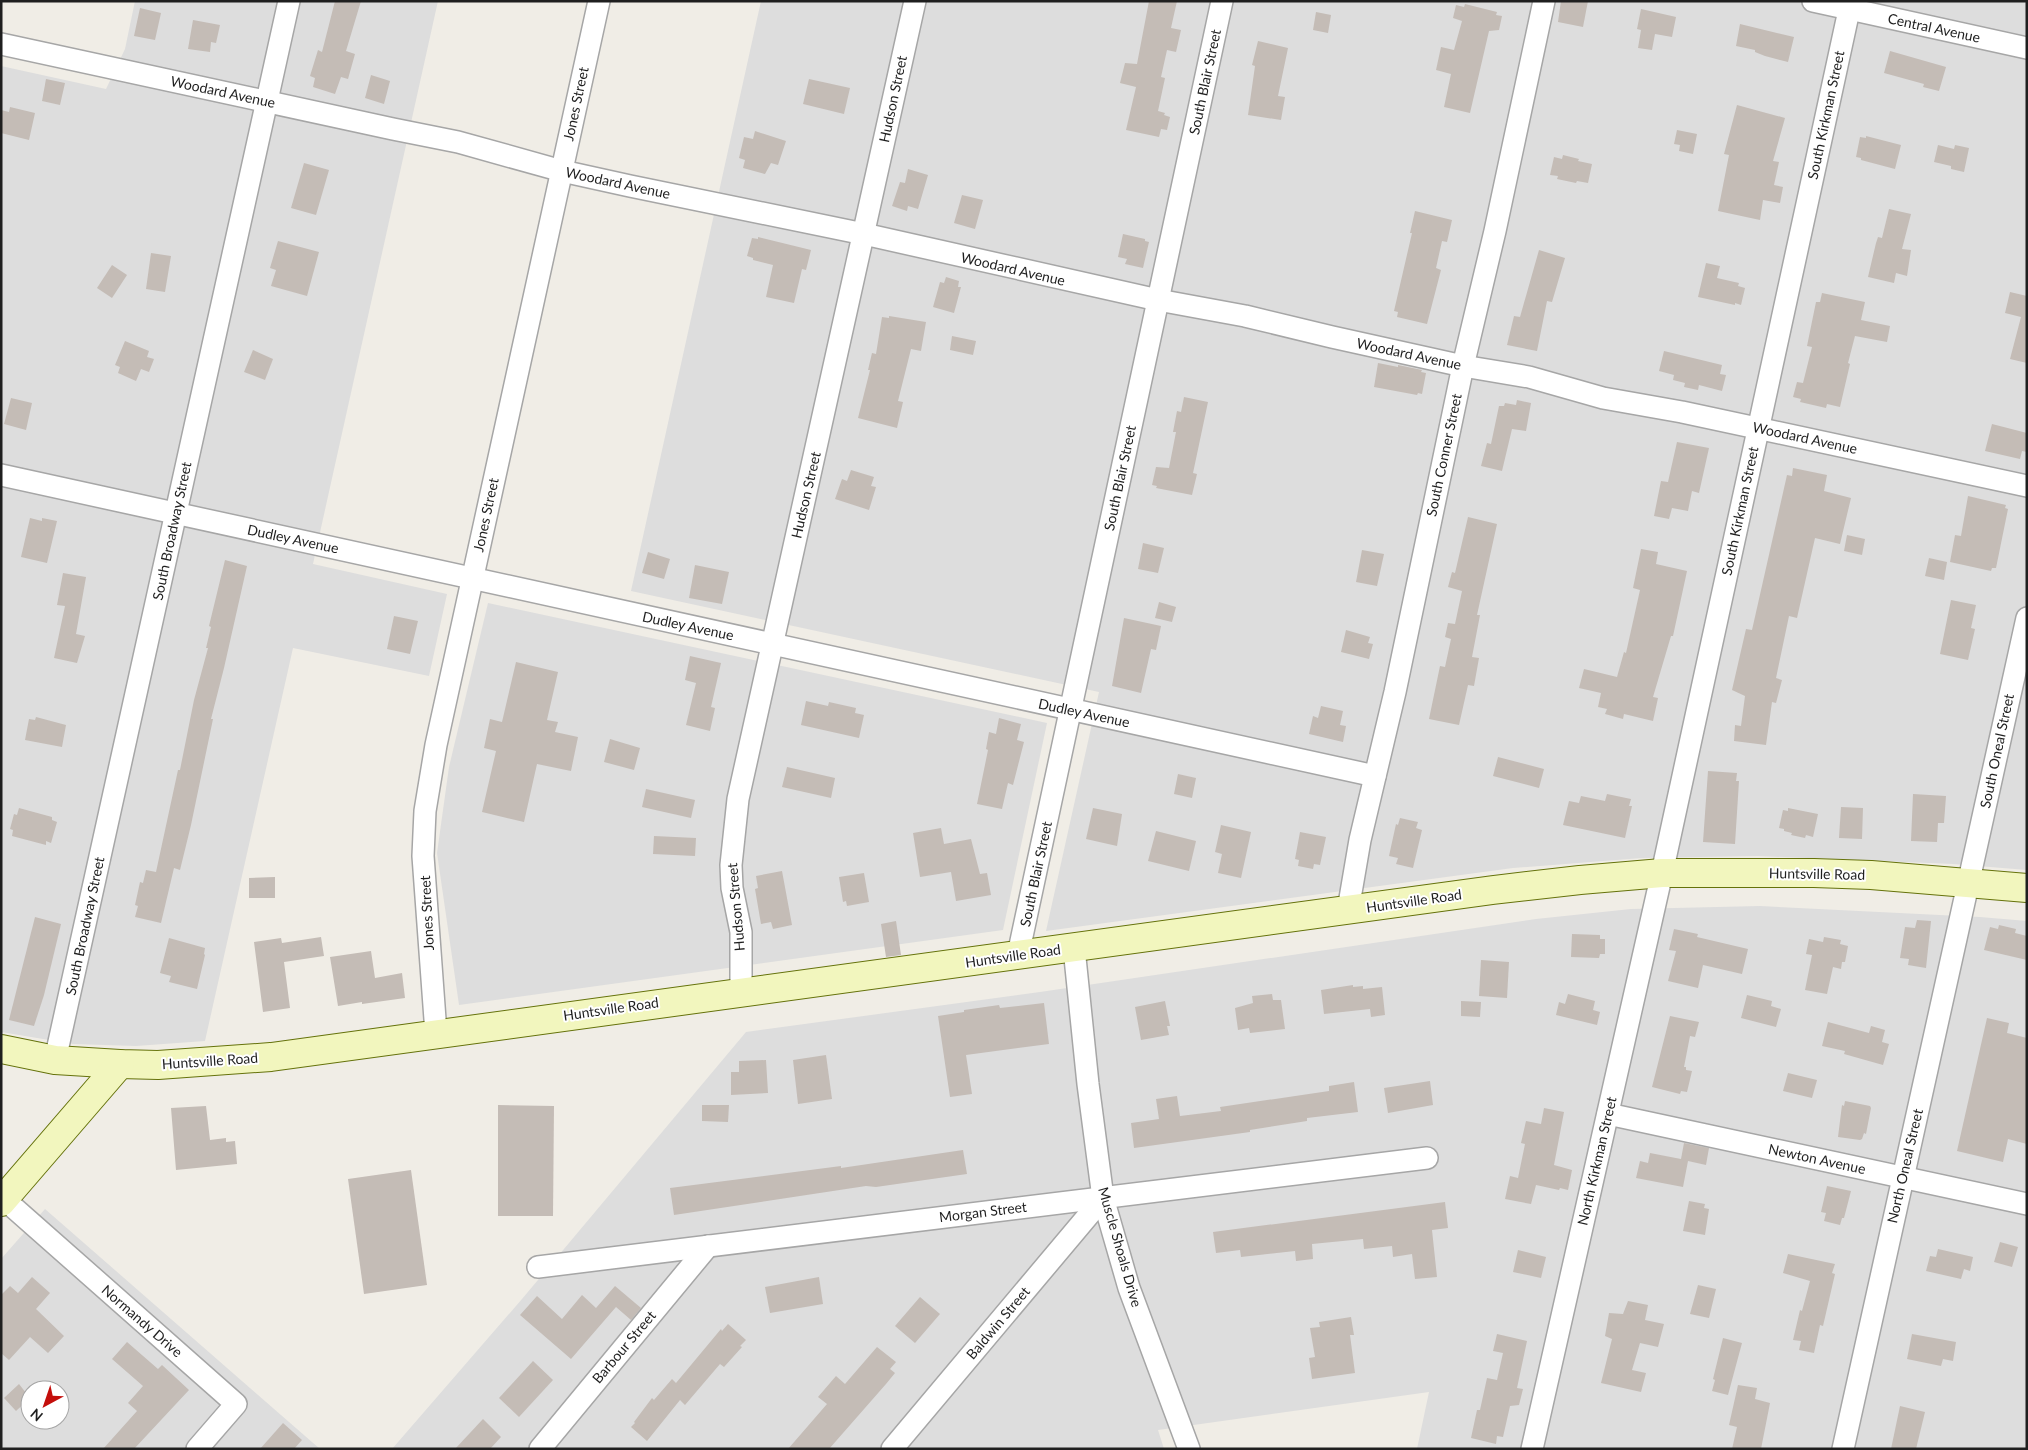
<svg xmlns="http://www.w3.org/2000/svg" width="2028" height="1450" font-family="Lato,sans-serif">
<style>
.residential{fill:#ddd;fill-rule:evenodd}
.building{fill:#c4bcb6}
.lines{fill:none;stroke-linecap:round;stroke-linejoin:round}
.minor-casing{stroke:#a6a6a6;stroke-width:24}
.secondary-casing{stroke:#65720b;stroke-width:30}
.minor{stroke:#fff;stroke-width:21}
.secondary{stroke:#f2f6be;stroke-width:28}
.labels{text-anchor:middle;stroke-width:4;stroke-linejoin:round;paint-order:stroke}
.street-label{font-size:14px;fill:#1f1f1f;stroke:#fff}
</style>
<rect width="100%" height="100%" fill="#f0ede6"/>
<g class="residential">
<polygon points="135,1 438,1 313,564 447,594 429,676 293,648 205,1041 136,1046 73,1044 1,1032 1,66 106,89 125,49"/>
<polygon points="761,1 2027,1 2027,870 1953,864 1758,856 1642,858 1513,868 1046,931 1099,692 631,591"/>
<polygon points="488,603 1047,723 1003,930 459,1005 437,853 449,767"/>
<polygon points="1760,906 1980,917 2027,921 2027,1449 1417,1449 1429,1392 1158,1430 1164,1449 392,1449 522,1299 746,1032 1040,992 1536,919 1631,909"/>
<path d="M45,1209L320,1449H1V1259ZM30,1390H60V1420H30Z"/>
</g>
<g class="building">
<polygon points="335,1 361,1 346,51 355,54 348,79 341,77 335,94 313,87 315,78 310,76 318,50 322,52"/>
<polygon points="1149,1 1177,1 1171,28 1181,30 1176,52 1167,50 1161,77 1165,78 1158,111 1165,113 1164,115 1170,117 1167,130 1161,129 1159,137 1126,130 1136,87 1120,83 1125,63 1137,64"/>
<polygon points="1561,1 1588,1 1583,27 1558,22"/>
<polygon points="1465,4 1497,12 1496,15 1502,16 1499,30 1489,31 1470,113 1444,107 1451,74 1436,70 1441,47 1454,50 1462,21 1453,18 1456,5 1464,7"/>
<polygon points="140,8 161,13 155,40 134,36"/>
<polygon points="1641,9 1676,17 1672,37 1655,34 1652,50 1638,48 1641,30 1637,29"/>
<polygon points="1316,12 1331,15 1328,33 1313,30"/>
<polygon points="193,20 220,25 216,43 211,42 210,52 188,49"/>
<polygon points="1740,24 1794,37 1788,62 1765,56 1755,52 1755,50 1736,46"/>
<polygon points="1258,41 1288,48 1278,96 1285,97 1281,120 1248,115 1255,66 1252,65"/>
<polygon points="1890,51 1946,67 1939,91 1923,87 1924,84 1884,73"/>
<polygon points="371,75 390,81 384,104 365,98"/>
<polygon points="46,79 65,83 60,105 42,101"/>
<polygon points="809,79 850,88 844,114 803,104"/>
<polygon points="1737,105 1785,118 1773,161 1779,162 1774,185 1783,187 1780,203 1763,200 1760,220 1718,211 1729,155 1724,154"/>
<polygon points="10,107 35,113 29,140 1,133 1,110 9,112"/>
<polygon points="1677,130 1697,134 1693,154 1679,151 1680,145 1674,144"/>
<polygon points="755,131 786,141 778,165 771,163 765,174 743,168 745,160 739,158 744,137 753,139"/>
<polygon points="1866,136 1901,145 1895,169 1861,160 1861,158 1856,157 1860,137 1866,138"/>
<polygon points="1938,145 1954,149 1955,145 1969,148 1964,172 1951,169 1951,166 1934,162"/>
<polygon points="1563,155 1579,159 1578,161 1592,164 1588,183 1577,181 1576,183 1557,179 1558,176 1550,175 1554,157 1562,159"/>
<polygon points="304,163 329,170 316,215 291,208"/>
<polygon points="908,169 928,175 918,209 908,206 907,211 892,206 900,182 905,183"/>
<polygon points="962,195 983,200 975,229 954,223"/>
<polygon points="1889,209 1911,214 1902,249 1911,250 1907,276 1896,273 1894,283 1868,277 1876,243 1878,237 1882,238"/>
<polygon points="1415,211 1452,220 1447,242 1442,241 1436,268 1441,270 1427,324 1397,317 1398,312 1394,311 1412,233 1410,233"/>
<polygon points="1123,234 1145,239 1145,241 1149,242 1143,268 1125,264 1127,259 1118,257"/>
<polygon points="758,237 811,250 806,270 802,269 794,303 766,297 773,265 753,260 753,258 747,256 752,238 758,239"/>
<polygon points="278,241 319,252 307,296 271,286 276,270 270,268"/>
<polygon points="1539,250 1565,258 1552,302 1547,301 1537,351 1507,345 1514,316 1520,317"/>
<polygon points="151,253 171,256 165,292 146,289"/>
<polygon points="1706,263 1720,266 1717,278 1739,283 1738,286 1745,288 1741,305 1735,303 1735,305 1698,297"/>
<polygon points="112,265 127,275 112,298 97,288"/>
<polygon points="946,277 959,281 958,287 961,287 954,313 933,307 940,282 944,283"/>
<polygon points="2010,292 2027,296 2027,363 2010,359 2021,317 2005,313"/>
<polygon points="1822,293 1865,302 1861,320 1890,326 1887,342 1855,336 1848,363 1850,364 1840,407 1827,404 1826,408 1800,402 1801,399 1793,397 1797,382 1803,383 1812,347 1807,346 1816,302 1820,302"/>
<polygon points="889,316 926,322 921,351 911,349 898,401 903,402 897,428 858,418 870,370 868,370 872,353 876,354 882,317 889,318"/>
<polygon points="952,336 976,341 973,355 950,350"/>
<polygon points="125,341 149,351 147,357 154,359 149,372 141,369 136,381 118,373 120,367 115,365"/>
<polygon points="253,350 273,359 265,380 244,372"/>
<polygon points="1664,351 1722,365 1720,374 1726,375 1722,391 1699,385 1698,390 1684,387 1685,383 1673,380 1674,375 1659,371"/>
<polygon points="1378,363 1398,367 1398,365 1422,370 1421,372 1426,373 1422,394 1418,393 1417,395 1374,387"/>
<polygon points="1184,397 1208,402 1193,473 1197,474 1192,495 1156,488 1157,486 1152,485 1156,467 1169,468 1176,432 1173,432 1177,411 1181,412"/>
<polygon points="11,398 32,403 26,430 4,424"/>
<polygon points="1517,400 1531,403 1526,431 1512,429 1502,471 1481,466 1487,443 1491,444 1499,406 1504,406 1505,403 1516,405"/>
<polygon points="1992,424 2027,433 2027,452 2022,451 2020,459 1985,451"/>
<polygon points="1677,442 1709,448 1699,493 1692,491 1688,511 1672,508 1669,519 1654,516 1661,481 1668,482"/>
<polygon points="1793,468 1827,475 1824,491 1851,498 1840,544 1815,538 1797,618 1789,616 1776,678 1782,680 1776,703 1772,702 1766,745 1734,741 1735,725 1741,726 1745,696 1732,690 1746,629 1752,630 1787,475 1792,476"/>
<polygon points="851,470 874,477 871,486 876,487 869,510 835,499 842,479 847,481"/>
<polygon points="1968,496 2006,505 2005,508 2008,509 1996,568 1992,568 1991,571 1950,562 1955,535 1961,536"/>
<polygon points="1468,517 1497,524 1477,615 1480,615 1472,657 1479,658 1474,686 1468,685 1459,725 1429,719 1440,666 1445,667 1451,639 1445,637 1448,623 1455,624 1462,591 1448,587 1452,572 1455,573"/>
<polygon points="30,518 42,521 42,518 57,521 47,563 21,557"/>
<polygon points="1847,535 1865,539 1862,555 1844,551"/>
<polygon points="1143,543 1164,548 1158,573 1138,569"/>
<polygon points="1641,549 1658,552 1656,564 1687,571 1673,636 1671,636 1653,697 1658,698 1653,721 1624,714 1623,719 1605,714 1607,709 1598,707 1601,693 1579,688 1584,669 1617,677 1624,652 1626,653 1640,590 1633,588"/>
<polygon points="1362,550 1384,554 1377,586 1356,582"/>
<polygon points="648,552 670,559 664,579 642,573"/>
<polygon points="1929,558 1947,562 1944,580 1925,576"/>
<polygon points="225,560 247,566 224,668 211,719 213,719 191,825 180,870 174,868 161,923 135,917 138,906 135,905 140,882 143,883 146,870 156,872 178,770 180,770 194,700 208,648 206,648 211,627 209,626"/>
<polygon points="695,565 729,572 722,604 689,598"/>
<polygon points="63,573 86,577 76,634 85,636 77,663 54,658 65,606 57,605"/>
<polygon points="1951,600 1976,605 1971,628 1975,629 1968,660 1940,654"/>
<polygon points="1159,602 1176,607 1172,622 1155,618"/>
<polygon points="394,616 418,621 410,654 387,649"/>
<polygon points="1124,618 1161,626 1156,650 1151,649 1141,693 1112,686"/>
<polygon points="1346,630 1370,637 1368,643 1373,644 1369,659 1341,652"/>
<polygon points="690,656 721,663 711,707 715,708 710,731 686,725 696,683 685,680"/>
<polygon points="516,662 558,672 547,720 558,722 555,732 578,737 571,771 537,764 524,822 482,812 496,751 484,748 490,719 502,722"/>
<polygon points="806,701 828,706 829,702 856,708 855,713 864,715 859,738 801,725"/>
<polygon points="1321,706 1343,711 1340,725 1346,726 1343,742 1309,734 1313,716 1318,718"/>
<polygon points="36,717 66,725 62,747 25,740 29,719 35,720"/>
<polygon points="999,718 1021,724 1017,740 1024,742 1013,785 1008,783 1002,809 977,804 988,750 986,749 989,732 996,734"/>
<polygon points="610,739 640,748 634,770 604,762"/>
<polygon points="1498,757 1544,769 1539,788 1493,776"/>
<polygon points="787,767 835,778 831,798 782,787"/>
<polygon points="1708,771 1737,773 1736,781 1739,781 1735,844 1703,842"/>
<polygon points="1178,774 1196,778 1192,798 1174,794"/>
<polygon points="646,789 695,800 691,818 642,807"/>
<polygon points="1607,794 1631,799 1629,806 1632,806 1625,838 1563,825 1569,801 1579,803 1581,796 1605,801"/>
<polygon points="1913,794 1946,796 1944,823 1938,823 1937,842 1911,841"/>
<polygon points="1841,807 1863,808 1862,839 1839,838"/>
<polygon points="19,808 52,817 52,820 57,822 51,843 46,841 46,845 12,836 13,830 10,829 14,814 17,815"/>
<polygon points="1093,808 1122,814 1117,846 1086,839"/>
<polygon points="1788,808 1818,814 1813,837 1806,835 1805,838 1791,835 1792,833 1784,831 1784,829 1779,828 1783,810 1788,811"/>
<polygon points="1400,818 1418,822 1416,828 1422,830 1413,868 1396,864 1398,858 1389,856 1396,824 1398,825"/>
<polygon points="1221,825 1251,832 1241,878 1218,873 1222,854 1215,852"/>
<polygon points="941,828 944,844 971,839 980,874 987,873 991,895 956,901 951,872 920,877 913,833"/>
<polygon points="1156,831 1196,841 1189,871 1148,861"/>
<polygon points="1300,832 1326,837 1320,865 1314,864 1313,869 1298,866 1299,860 1295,859"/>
<polygon points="654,836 696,838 695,856 653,854"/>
<polygon points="782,871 792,925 773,929 771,922 761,924 755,889 758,888 756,876"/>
<polygon points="864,873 869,902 847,906 846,901 843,902 839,877"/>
<polygon points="275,877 275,898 249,898 249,878"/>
<polygon points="35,917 61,924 44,995 34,1026 9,1020"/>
<polygon points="1917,920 1931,921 1926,968 1908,965 1909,959 1900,958 1905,927 1915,928"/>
<polygon points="896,921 901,955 886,957 881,924"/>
<polygon points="1999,925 2016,929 2015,933 2027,936 2027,960 1984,950 1990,927 1998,929"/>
<polygon points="1674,929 1698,934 1697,937 1748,949 1742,974 1703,965 1698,988 1668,981 1676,951 1669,950"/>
<polygon points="1572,934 1600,935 1600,939 1605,939 1605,954 1600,954 1599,958 1571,957"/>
<polygon points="321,937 324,956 284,962 290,1008 263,1012 254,942 281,938 282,943"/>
<polygon points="1824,937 1841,940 1840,944 1848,946 1845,962 1842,962 1841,969 1833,967 1827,994 1805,990 1812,955 1806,954 1809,939 1823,942"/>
<polygon points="169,938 205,948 204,954 205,955 197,989 169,982 171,976 160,973"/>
<polygon points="371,951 375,978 402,973 405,998 362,1004 362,1002 338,1006 330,957"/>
<polygon points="1481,960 1509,962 1507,998 1479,996"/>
<polygon points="1353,985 1353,987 1363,986 1363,989 1382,987 1385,1015 1371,1017 1370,1009 1324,1014 1321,990"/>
<polygon points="1272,994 1273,1000 1281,1000 1285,1029 1250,1033 1249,1028 1238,1030 1235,1008 1253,1003 1252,996"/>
<polygon points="1568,994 1595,1001 1593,1010 1600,1012 1597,1025 1556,1015 1559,1002 1565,1004"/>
<polygon points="1747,995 1772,1001 1771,1006 1781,1009 1776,1027 1741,1018"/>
<polygon points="1165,1001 1170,1026 1167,1026 1169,1035 1141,1040 1135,1007"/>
<polygon points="1461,1001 1481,1002 1480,1017 1461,1016"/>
<polygon points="1044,1003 1049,1044 966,1055 972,1094 950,1097 938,1016 964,1012 964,1010 999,1005 1000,1008"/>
<polygon points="1670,1016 1699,1022 1695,1037 1690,1036 1684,1067 1686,1067 1686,1070 1692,1071 1687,1092 1681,1091 1680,1094 1652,1087"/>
<polygon points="1987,1018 2009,1023 2007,1033 2027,1038 2027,1144 2008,1139 2003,1162 1957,1151"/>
<polygon points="1828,1022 1869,1033 1871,1026 1885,1030 1882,1042 1889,1044 1883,1065 1844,1054 1845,1051 1822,1046"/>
<polygon points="826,1055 832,1099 798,1104 793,1060"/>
<polygon points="766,1060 768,1093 731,1095 731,1072 739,1072 739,1061"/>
<polygon points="1788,1073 1817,1080 1812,1098 1783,1091"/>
<polygon points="1430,1081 1433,1105 1388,1113 1384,1088"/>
<polygon points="1354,1082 1358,1112 1307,1118 1307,1121 1250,1130 1250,1132 1134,1148 1131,1123 1159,1119 1156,1099 1177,1096 1180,1116 1221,1111 1220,1107 1329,1091 1329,1086"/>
<polygon points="1845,1101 1870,1106 1871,1108 1866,1134 1864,1133 1862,1139 1860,1140 1838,1137 1842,1105 1844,1106"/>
<polygon points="498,1105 554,1106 553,1216 498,1216"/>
<polygon points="702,1105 729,1105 728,1122 702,1121"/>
<polygon points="206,1106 210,1140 226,1138 226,1142 235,1141 237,1164 176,1170 171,1108"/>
<polygon points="1544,1108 1564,1112 1554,1165 1572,1170 1568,1190 1560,1188 1559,1190 1536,1185 1531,1204 1505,1199 1510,1176 1518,1178 1525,1144 1521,1143 1526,1121 1541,1124"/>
<polygon points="1684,1143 1709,1148 1706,1165 1688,1161 1683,1187 1636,1178 1640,1161 1648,1163 1650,1153 1681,1159"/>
<polygon points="963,1150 967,1174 876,1187 866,1186 674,1215 670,1188 841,1166 841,1168"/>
<polygon points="411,1170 427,1285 364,1294 348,1179"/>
<polygon points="1827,1186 1851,1191 1844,1218 1842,1218 1840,1225 1824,1221 1826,1213 1821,1212"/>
<polygon points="1689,1201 1705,1204 1704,1208 1709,1209 1705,1235 1683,1231"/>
<polygon points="1445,1202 1448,1228 1432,1230 1437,1277 1415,1279 1412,1254 1393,1257 1392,1246 1364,1249 1363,1239 1312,1244 1313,1259 1296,1261 1295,1251 1241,1257 1240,1250 1216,1253 1213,1232"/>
<polygon points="2000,1242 2018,1247 2012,1267 1994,1262"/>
<polygon points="1938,1249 1973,1257 1970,1271 1964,1269 1961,1279 1926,1271 1930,1256 1936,1257"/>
<polygon points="1518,1250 1546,1257 1541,1278 1513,1272"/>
<polygon points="1788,1254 1835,1264 1832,1273 1835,1274 1823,1326 1820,1325 1814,1353 1799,1350 1801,1341 1793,1340 1800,1310 1802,1311 1810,1281 1783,1273"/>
<polygon points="32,1277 50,1293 36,1309 64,1336 48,1353 30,1337 9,1360 1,1353 1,1295 10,1286 18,1293"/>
<polygon points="819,1277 823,1304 770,1313 765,1287"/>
<polygon points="1698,1285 1716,1289 1709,1318 1690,1314"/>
<polygon points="615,1286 641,1308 631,1320 616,1307 571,1359 520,1315 537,1296 562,1319 582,1295 596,1308"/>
<polygon points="920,1297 940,1314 915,1343 895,1326"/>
<polygon points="1628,1301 1648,1305 1645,1320 1664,1324 1658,1347 1640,1343 1632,1370 1646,1373 1641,1392 1601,1383 1612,1339 1605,1336 1609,1313 1623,1314"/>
<polygon points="1351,1317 1354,1335 1350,1335 1355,1373 1312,1379 1309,1358 1315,1357 1310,1328 1320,1327 1319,1322"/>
<polygon points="728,1324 746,1340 740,1346 742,1347 724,1367 720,1364 685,1405 680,1400 647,1441 631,1427 635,1423 634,1422 652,1398 654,1400 672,1379 676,1383 721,1329 722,1331"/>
<polygon points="1497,1334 1527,1341 1517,1388 1523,1389 1519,1405 1510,1406 1503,1437 1497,1436 1496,1444 1471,1438 1477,1410 1480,1410 1487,1378 1497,1380 1503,1353 1493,1351"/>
<polygon points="1912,1334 1956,1342 1953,1361 1943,1359 1941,1366 1907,1359"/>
<polygon points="1723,1338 1742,1343 1728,1395 1712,1391 1715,1380 1713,1379"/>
<polygon points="127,1342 158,1369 162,1365 189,1390 134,1449 103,1449 137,1411 128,1403 143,1386 112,1359"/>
<polygon points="877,1347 896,1362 890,1369 895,1373 886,1384 829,1449 788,1449 827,1404 818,1397 836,1376 845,1384"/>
<polygon points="533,1361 553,1380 519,1417 499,1398"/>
<polygon points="19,1384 30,1398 16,1411 4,1398"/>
<polygon points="1738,1385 1757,1388 1755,1399 1770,1403 1761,1449 1732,1449 1737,1427 1729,1425"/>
<polygon points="1900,1406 1925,1412 1916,1449 1891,1449"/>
<polygon points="483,1419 501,1437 490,1449 455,1449"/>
<polygon points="283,1423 302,1440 294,1449 260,1449"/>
</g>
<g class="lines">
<g class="minor-casing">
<g id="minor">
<polyline points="1813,1 2027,48"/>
<polyline points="1,44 393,129 458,142 562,171 630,186 864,234 1158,300 1245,316 1332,337 1463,366 1529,377 1603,398 1682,412 2027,486"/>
<polyline points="1,475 1375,776"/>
<polyline points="1348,910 1360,840 1395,692 1463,366 1495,231 1544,1"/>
<polyline points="1074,948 1088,1084 1103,1198 1129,1288 1189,1449"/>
<polyline points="1018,955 1222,1"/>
<polyline points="741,992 741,932 732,888 731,865 738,799 915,1"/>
<polyline points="436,1033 423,856 425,811 436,745 599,1"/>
<polyline points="55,1060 289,1"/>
<polyline points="1608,1114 2027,1204"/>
<polyline points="4,1199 236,1404 197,1449"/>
<polyline points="538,1267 1427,1158"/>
<polyline points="540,1449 708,1246"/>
<polyline points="892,1449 1103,1198"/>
<polyline points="1532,1449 1662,873 1851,1"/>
<polyline points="1843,1449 2027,618"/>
</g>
</g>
<g class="secondary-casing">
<g id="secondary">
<polyline points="1,1049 55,1060 120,1064 158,1065 271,1057 1493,890 1580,880 1662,873 1814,873 1871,875 2027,888"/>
<polyline points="1,1202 120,1064"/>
</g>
</g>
<use href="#minor" class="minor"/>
<use href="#secondary" class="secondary"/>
</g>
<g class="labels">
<g class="street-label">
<text transform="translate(1934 28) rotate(12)" y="5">Central Avenue</text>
<text transform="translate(1205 82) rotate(-78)" y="5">South Blair Street</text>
<text transform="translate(223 92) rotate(12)" y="5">Woodard Avenue</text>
<text transform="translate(893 99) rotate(-78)" y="5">Hudson Street</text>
<text transform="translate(576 104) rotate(-78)" y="5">Jones Street</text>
<text transform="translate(1826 115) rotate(-78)" y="5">South Kirkman Street</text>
<text transform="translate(618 183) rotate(12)" y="5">Woodard Avenue</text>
<text transform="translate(1013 269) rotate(13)" y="5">Woodard Avenue</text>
<text transform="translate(1409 354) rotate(12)" y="5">Woodard Avenue</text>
<text transform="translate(1805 438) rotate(12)" y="5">Woodard Avenue</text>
<text transform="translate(1444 455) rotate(-78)" y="5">South Conner Street</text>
<text transform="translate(1120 478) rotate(-78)" y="5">South Blair Street</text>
<text transform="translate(806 495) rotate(-77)" y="5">Hudson Street</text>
<text transform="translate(1740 511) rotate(-78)" y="5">South Kirkman Street</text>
<text transform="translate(486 515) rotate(-78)" y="5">Jones Street</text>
<text transform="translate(172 531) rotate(-78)" y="5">South Broadway Street</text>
<text transform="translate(293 539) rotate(12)" y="5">Dudley Avenue</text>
<text transform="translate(688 626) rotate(12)" y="5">Dudley Avenue</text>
<text transform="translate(1084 713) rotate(12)" y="5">Dudley Avenue</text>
<text transform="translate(1997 751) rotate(-78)" y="5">South Oneal Street</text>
<text transform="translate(1036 874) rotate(-78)" y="5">South Blair Street</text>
<text transform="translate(1817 874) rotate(1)" y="5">Huntsville Road</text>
<text transform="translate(1414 901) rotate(-8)" y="5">Huntsville Road</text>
<text transform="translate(736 907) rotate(-95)" y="5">Hudson Street</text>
<text transform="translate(427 913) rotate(-93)" y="5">Jones Street</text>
<text transform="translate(85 926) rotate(-78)" y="5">South Broadway Street</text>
<text transform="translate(1013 956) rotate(-8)" y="5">Huntsville Road</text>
<text transform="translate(611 1009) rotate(-8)" y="5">Huntsville Road</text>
<text transform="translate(210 1061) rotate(-4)" y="5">Huntsville Road</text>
<text transform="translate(1817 1159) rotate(12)" y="5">Newton Avenue</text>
<text transform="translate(1597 1161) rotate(-77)" y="5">North Kirkman Street</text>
<text transform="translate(1905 1166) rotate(-77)" y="5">North Oneal Street</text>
<text transform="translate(983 1212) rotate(-7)" y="5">Morgan Street</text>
<text transform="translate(1120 1247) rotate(74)" y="5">Muscle Shoals Drive</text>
<text transform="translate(142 1321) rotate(41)" y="5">Normandy Drive</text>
<text transform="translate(998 1323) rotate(-50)" y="5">Baldwin Street</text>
<text transform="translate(624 1347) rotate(-50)" y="5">Barbour Street</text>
</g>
</g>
<rect width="2028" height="1450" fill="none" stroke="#1f1f1f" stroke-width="5"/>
<g transform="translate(45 1405) rotate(220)"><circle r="24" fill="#ffffff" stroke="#a5a5a5"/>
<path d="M0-4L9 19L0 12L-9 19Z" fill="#c40e0b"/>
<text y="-8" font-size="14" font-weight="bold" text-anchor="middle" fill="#1f1f1f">N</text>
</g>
</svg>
